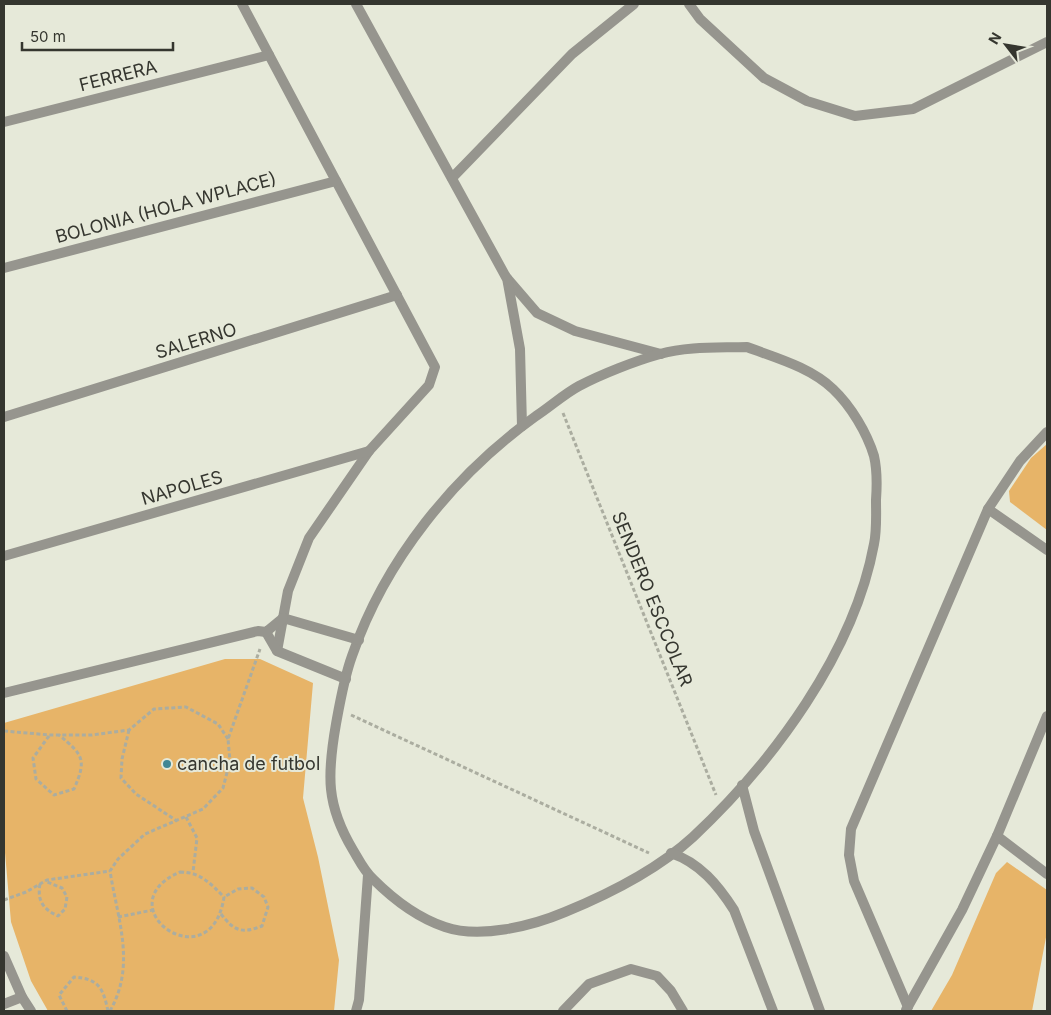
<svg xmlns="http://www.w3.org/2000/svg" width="1051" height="1015" font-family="Inter,sans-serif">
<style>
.green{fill:#e7b468}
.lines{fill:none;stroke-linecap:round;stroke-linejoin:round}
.path{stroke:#abada0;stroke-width:3;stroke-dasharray:4 2.5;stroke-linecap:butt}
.street{stroke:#96958e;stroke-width:10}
.poi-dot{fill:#428794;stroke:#e6e9d9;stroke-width:2}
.labels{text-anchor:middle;stroke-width:4;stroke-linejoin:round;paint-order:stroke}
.street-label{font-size:18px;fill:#35362f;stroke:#e6e9d9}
.poi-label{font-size:18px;fill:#35362f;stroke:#e6e9d9;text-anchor:start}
</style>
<rect width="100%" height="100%" fill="#e6e9d9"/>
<g class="green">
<polygon points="1047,444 1047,530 1010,502 1009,491 1031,458"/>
<polygon points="225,659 260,659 313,683 303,798 318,857 339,960 334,1011 48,1011 31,981 11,922 4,841 4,723"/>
<polygon points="1007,862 1047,890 1047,932 1032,1011 931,1011 952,975 996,873"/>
</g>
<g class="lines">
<g class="path">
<polyline points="563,413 716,795"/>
<polyline points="351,715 649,853"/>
<polyline points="129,730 122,759 121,778 136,794 177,821"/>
<polyline points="4,731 50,735 92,735 129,730 154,709 186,707 218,724 228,739"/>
<path d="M49,736L33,758L36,779L54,795L74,789C87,759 83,755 59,735"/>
<polyline points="186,817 197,838 193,872"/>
<path d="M180,872C200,872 210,883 224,897C211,984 102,906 180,872Z"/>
<path d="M40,884C37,901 43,909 58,916L65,909L67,897L62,888L45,881"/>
<polyline points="4,900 26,892 47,880 110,871"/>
<path d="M221,914C234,931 242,934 262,926L268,907L264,897L252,888L238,889L224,897"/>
<polyline points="118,917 153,910"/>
<path d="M67,1011L59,995L74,977C99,979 103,988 108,1011"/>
<path d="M110,1011C136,965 118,921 110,871L118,859L145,834L203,809L223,788L230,761L228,739L260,649"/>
</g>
<g class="street">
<polyline points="242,4 435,367 429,385 369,451 309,538 288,591 277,651"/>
<polyline points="356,4 506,277 537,313 575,331 661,354"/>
<polyline points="689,4 700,19 764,78 807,101 855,116 913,109 1047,42"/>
<polyline points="4,122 269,55"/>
<polyline points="452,178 572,54 634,4"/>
<polyline points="4,268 336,181"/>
<polyline points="507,278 520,349 522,426"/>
<path d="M747,347C776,358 810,367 833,389C851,406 867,433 874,456C877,469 877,486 876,500C876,514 877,530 874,544C854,653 773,762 693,837C657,870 609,894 565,912C532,926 480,939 445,927C418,918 393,899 373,879C364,871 359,860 353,850C326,805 327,775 336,724C340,702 344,678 352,656C385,560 454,475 536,416C550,407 564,394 579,386C602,374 635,361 660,354C688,346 719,348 747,347Z"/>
<polyline points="4,417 397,295"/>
<polyline points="988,509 1047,550"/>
<polyline points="4,556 369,451"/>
<polyline points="283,618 359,640"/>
<polyline points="266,632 277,651 346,679"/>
<polyline points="4,693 258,631 266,632 283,618"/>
<polyline points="742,785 754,831 820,1011"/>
<polyline points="997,836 1047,874"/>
<path d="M671,853C700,863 718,885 734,910L773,1011"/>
<polyline points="4,956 22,997 31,1011"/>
<polyline points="4,1004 22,997"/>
<polyline points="908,1007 854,881 849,855 851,829 988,509 1020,461 1047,432"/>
<polyline points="906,1010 962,910 997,836 1047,716"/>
<polyline points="356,1011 359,1000 368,875"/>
<polyline points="563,1011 589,984 631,969 657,976 671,991 683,1011"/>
</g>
</g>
<circle class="poi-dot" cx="167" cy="764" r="5"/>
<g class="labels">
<g class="street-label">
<text transform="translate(118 76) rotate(-14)" y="6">FERRERA</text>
<text transform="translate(166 208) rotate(-15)" y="6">BOLONIA (HOLA WPLACE)</text>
<text transform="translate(196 341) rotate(-17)" y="6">SALERNO</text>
<text transform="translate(182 488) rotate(-16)" y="6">NAPOLES</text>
<text transform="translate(652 599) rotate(68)" y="6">SENDERO ESCCOLAR</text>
</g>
<g class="poi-label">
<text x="177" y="770">cancha de futbol</text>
</g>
</g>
<rect width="1051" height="1015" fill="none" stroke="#35362f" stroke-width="10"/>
<g transform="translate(1006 45) rotate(301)" stroke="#e6e9d9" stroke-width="4" paint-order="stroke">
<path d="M0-4L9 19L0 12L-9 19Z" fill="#35362f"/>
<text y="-8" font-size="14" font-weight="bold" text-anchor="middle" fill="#35362f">N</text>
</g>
<path d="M22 42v8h151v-8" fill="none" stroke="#35362f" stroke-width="2.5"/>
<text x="30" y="42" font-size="15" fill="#35362f" stroke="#e6e9d9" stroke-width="4" paint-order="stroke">50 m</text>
</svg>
